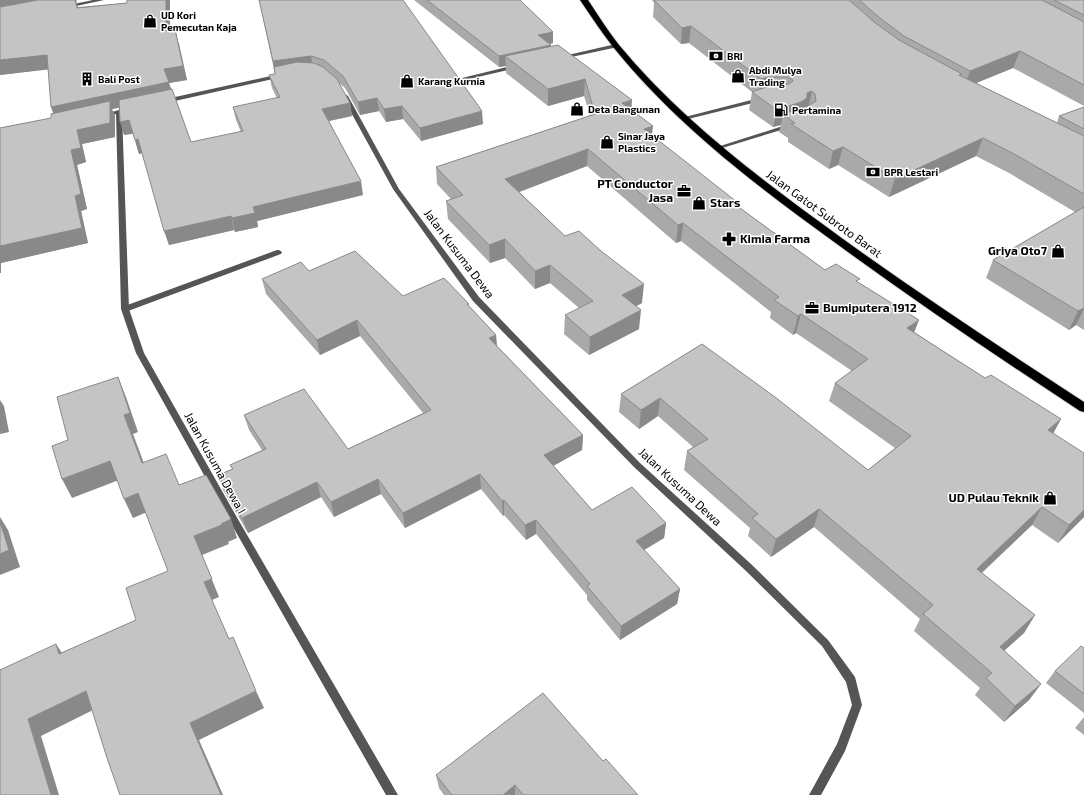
<svg xmlns="http://www.w3.org/2000/svg" width="1084" height="795" font-family="'Exo 2',sans-serif">
<style>
.lines{fill:none;stroke-linecap:round;stroke-linejoin:round}
.highway-casing{stroke:#dbdbdb;stroke-width:2}
.lane{fill:#555;fill-rule:evenodd}
.street{fill:#555;fill-rule:evenodd}
.highway{fill:#000;fill-rule:evenodd}
.wall{fill:#a9a9a9}
.shaded-wall{fill:#898989}
.building{fill:#c4c4c4;stroke:#898989}
.labels{text-anchor:middle;stroke-width:3;stroke-linejoin:round;paint-order:stroke}
.far-poi-label{font-size:10px;font-weight:bold;fill:#000;stroke:#fff;text-anchor:start}
.poi-label{font-size:12px;font-weight:bold;fill:#000;stroke:#fff;text-anchor:end}
.street-label{font-size:12px;fill:#000;stroke:#fff}
</style>
<rect width="100%" height="100%" fill="#fff"/>
<g class="lines">
<g class="highway-casing">
<path id="highway" d="M580,0H588C598,15 608,31 619,45C683,122 763,181 843,239C922,296 1003,349 1084,402V412L1080,411C998,357 916,302 837,244C757,186 677,126 614,48C602,33 591,16 580,0Z"/>
</g>
<g class="lane">
<polygon points="616,44 619,46 618,47 562,59 559,57"/>
<polygon points="515,65 518,67 517,68 465,80 462,78"/>
<polygon points="759,98 761,99 761,101 684,120 681,118"/>
<polygon points="789,124 792,126 791,127 719,149 715,149 714,148"/>
<polygon points="277,250 279,250 282,252 281,254 128,311 125,311 121,309 122,307"/>
</g>
<g class="street">
<polygon points="93,0 104,0 67,8 64,6"/>
<polygon points="280,74 283,76 282,77 166,103 163,101 166,99"/>
<polygon points="345,94 348,96 399,189 479,297 640,463 751,564 828,640 855,677 862,705 845,751 821,795 809,795 837,744 852,705 846,682 822,646 745,570 634,467 473,301 393,189 342,96"/>
<polygon points="130,107 133,109 132,110 122,113 129,309 144,353 239,521 398,795 386,795 233,527 136,353 121,309 116,114 104,117 101,115"/>
</g>
<use href="#highway" class="highway"/>
</g>
<g class="wall">
<polygon points="0,0 77,1 76,2 78,7 127,3 127,0 170,0 170,30 179,43 187,80 169,83 191,142 241,132 236,120 233,107 277,98 272,88 269,75 275,74 259,0 483,124 421,141 403,119 386,122 379,111 360,115 345,88 339,83 350,103 352,116 329,121 363,195 257,221 258,227 235,232 234,230 169,245 142,153 139,154 133,134 124,135 119,108 112,109 115,116 115,137 82,144 86,162 77,165 87,209 81,211 88,243 1,263 1,273 0,273 0,128 51,118 53,113 48,69 0,75"/>
<polygon points="414,0 520,0 553,32 553,43 550,44 551,46 632,110 652,135 737,206 825,270 858,283 914,332 985,378 1061,419 1053,434 1084,517 1058,543 1032,525 982,573 1035,615 1024,633 1004,651 1041,684 1029,700 1004,722 975,695 980,688 914,631 920,619 814,527 771,557 748,536 750,528 684,470 687,451 693,447 658,416 639,429 619,412 621,394 702,344 868,470 895,448 829,401 835,383 852,371 796,333 793,335 770,318 771,312 681,241 676,243 587,166 519,192 565,236 642,303 636,306 639,329 589,355 564,334 565,315 579,308 550,283 535,289 505,258 490,263 448,219 446,201 451,199 437,184 436,167 590,116 584,96 548,106 506,73 506,66 499,67"/>
<polygon points="652,0 1084,0 1084,106 1013,68 976,83 1057,123 1059,116 1084,107 1084,330 1076,325 1069,330 986,278 993,260 1075,212 1009,173 976,156 889,197 838,165 829,169 788,142 788,138 779,132 781,125 773,127 749,110 752,92 689,43 681,44 653,17 654,3"/>
<polygon points="309,271 403,296 469,304 469,306 496,335 497,346 583,435 582,450 553,466 592,510 666,523 664,538 644,550 680,589 677,604 620,640 587,600 587,595 536,534 526,540 504,515 503,516 481,489 405,528 381,494 334,517 321,497 248,533 223,490 218,475 232,469 230,465 262,450 249,430 244,415 348,449 423,413 360,336 320,355 266,294 262,279"/>
<polygon points="1084,648 1084,713 1046,683 1055,671"/>
<polygon points="1084,717 1084,735 1075,728"/>
<polygon points="603,761 638,795 444,795 439,788 436,775"/>
</g>
<g class="shaded-wall">
<polygon points="0,0 76,0 77,1 76,2 81,21 77,8 0,14"/>
<polygon points="166,0 170,0 170,45 166,31"/>
<polygon points="691,26 689,43 681,44 682,28"/>
<polygon points="175,29 187,80 169,83 173,96 112,109 115,116 115,137 82,144 86,162 77,165 87,209 81,211 88,243 1,263 1,273 0,273 0,246 56,121 51,107 164,69"/>
<polygon points="553,32 553,43 538,46 538,35"/>
<polygon points="551,45 551,56 505,56 506,66 499,67 499,56"/>
<polygon points="1020,51 1013,68 964,88 970,71"/>
<polygon points="47,55 52,69 0,75 0,60"/>
<polygon points="311,56 313,69 275,74 273,61"/>
<polygon points="768,77 765,94 758,96 761,79"/>
<polygon points="585,79 584,96 548,106 548,89"/>
<polygon points="812,91 808,109 783,114 781,125 773,127 777,110"/>
<polygon points="377,98 379,111 360,115 358,102"/>
<polygon points="632,100 631,117 622,103"/>
<polygon points="350,103 352,116 324,122 322,109"/>
<polygon points="402,106 403,119 386,122 384,109"/>
<polygon points="482,111 483,124 421,141 420,128"/>
<polygon points="129,120 134,133 124,135 120,122"/>
<polygon points="653,126 651,143 644,129"/>
<polygon points="983,138 976,156 889,197 895,179"/>
<polygon points="138,139 143,153 139,154 135,140"/>
<polygon points="843,147 838,165 829,169 833,151"/>
<polygon points="588,149 587,166 506,197 505,179"/>
<polygon points="361,181 363,195 257,221 258,227 235,232 232,218 253,207"/>
<polygon points="737,202 734,220 733,203"/>
<polygon points="231,216 234,230 169,245 164,231"/>
<polygon points="683,223 681,241 676,243 678,225"/>
<polygon points="505,239 505,258 490,263 489,245"/>
<polygon points="550,265 550,283 535,289 535,271"/>
<polygon points="644,284 642,303 621,314 622,295"/>
<polygon points="1084,308 1084,309 1076,325 1069,330 1078,311"/>
<polygon points="641,310 639,329 589,355 590,337"/>
<polygon points="801,314 796,333 793,335 798,316"/>
<polygon points="357,320 360,336 320,355 317,340"/>
<polygon points="919,320 912,338 907,328"/>
<polygon points="496,335 497,350 489,338"/>
<polygon points="118,377 126,397 138,432 133,434 151,482 142,463 124,415"/>
<polygon points="660,398 658,416 639,429 641,410"/>
<polygon points="0,400 4,406 9,432 0,434"/>
<polygon points="1061,419 1051,437 1048,430"/>
<polygon points="583,435 582,450 544,471 544,455"/>
<polygon points="110,461 119,480 72,498 62,479"/>
<polygon points="480,474 481,489 405,528 403,513"/>
<polygon points="378,479 381,494 334,517 331,502"/>
<polygon points="317,482 321,497 248,533 242,518"/>
<polygon points="138,493 147,512 133,518 124,499"/>
<polygon points="504,500 504,515 503,516 502,501"/>
<polygon points="1042,507 1032,525 967,586 977,569"/>
<polygon points="819,509 814,527 771,557 776,539"/>
<polygon points="1084,510 1084,517 1058,543 1069,525"/>
<polygon points="0,517 8,530 20,567 0,575"/>
<polygon points="231,519 237,538 228,542 229,544 202,555 219,597 212,600 204,582 194,536"/>
<polygon points="536,520 536,534 526,540 525,525"/>
<polygon points="666,523 664,538 634,556 636,541"/>
<polygon points="680,589 677,604 620,640 621,626"/>
<polygon points="1035,615 1024,633 989,664 1000,647"/>
<polygon points="56,644 68,662 59,654"/>
<polygon points="1041,684 1029,700 1004,722 1015,706"/>
<polygon points="86,691 97,708 41,736 59,795 51,795 28,719"/>
<polygon points="256,691 264,708 199,740 223,795 221,795 190,723"/>
<polygon points="515,785 515,795 503,795"/>
</g>
<g class="building">
<polygon points="38,0 75,0 77,8 127,3 127,0 166,0 166,31 175,29 183,66 164,69 169,82 51,107 47,55 0,60 0,7"/>
<polygon points="259,0 403,0 482,111 420,128 402,106 384,109 377,98 358,102 343,76 324,60 311,56 273,61"/>
<polygon points="427,0 520,0 553,32 538,35 551,45 499,56"/>
<polygon points="654,0 849,0 874,22 899,40 962,74 959,75 1084,136 1084,194 1016,155 983,138 895,179 843,147 833,151 791,124 795,123 783,114 806,107 816,101 815,94 812,91 807,93 807,98 801,102 777,110 752,92 770,86 768,84 789,84 793,81 792,79 788,77 768,77 761,79 691,26 682,28"/>
<polygon points="859,0 1042,0 1084,22 1084,85 1020,51 970,71 904,36 880,18"/>
<polygon points="1054,0 1084,0 1084,15"/>
<polygon points="558,45 632,100 622,103 653,126 644,129 737,202 733,203 825,270 836,264 860,279 856,281 919,320 907,328 985,378 991,375 1061,419 1048,430 1084,453 1084,510 1069,525 1042,507 977,569 1035,615 1000,647 1041,684 1015,706 986,678 992,673 923,614 933,605 819,509 776,539 752,518 758,514 687,451 708,439 660,398 641,410 621,394 702,344 775,397 868,470 911,436 835,383 868,359 801,314 798,316 774,300 779,297 683,223 678,225 588,149 505,179 565,236 579,231 601,251 644,284 622,295 641,310 590,337 565,315 593,301 550,265 535,271 505,239 489,245 446,201 463,195 436,167 595,114 585,79 548,89 505,56"/>
<polygon points="297,62 314,63 323,67 337,79 350,103 322,109 361,181 253,207 255,213 232,218 231,216 164,231 138,139 135,140 129,120 120,122 119,100 172,89 191,142 243,131 233,107 280,97 269,75 275,74 274,67"/>
<polygon points="110,101 110,123 77,130 81,148 71,150 81,194 75,196 82,228 0,246 0,128 51,118 51,114"/>
<polygon points="1084,107 1084,129 1059,116"/>
<polygon points="1084,207 1084,308 1078,311 993,260"/>
<polygon points="355,251 403,296 444,278 469,304 467,304 496,335 489,338 583,435 544,455 592,510 632,487 666,523 636,541 680,589 621,626 587,586 590,584 536,520 525,525 504,500 502,501 480,474 403,513 378,479 331,502 317,482 242,518 218,475 233,469 230,465 266,449 244,415 304,389 348,449 431,410 357,320 317,340 262,279 301,262 309,271"/>
<polygon points="118,377 130,413 124,415 142,463 166,454 179,485 206,475 231,519 221,524 222,525 194,536 212,579 204,582 229,639 233,637 256,691 190,723 221,795 120,795 107,758 86,691 28,719 51,795 0,795 0,670 56,644 59,654 136,620 126,588 168,571 138,493 124,499 110,461 62,479 52,446 68,440 57,397"/>
<polygon points="0,522 9,550 0,554"/>
<polygon points="1081,646 1084,648 1084,694 1055,671"/>
<polygon points="543,693 603,761 606,759 638,795 523,795 515,785 503,795 452,795 436,775"/>
</g>
<defs>
<g id="shop-bare" transform="scale(1.08)"><path d="M-5-2.5h2.3a2.7 3.5 0 0 1 5.4 0H5L5.5 6h-11ZM-1.5-2.5h3a1.5 2.3 0 0 0-3 0Z" fill="#000" stroke="#fff" stroke-width="2.5" paint-order="stroke"/></g>
<g id="bank-bare" transform="scale(1.08)"><path d="M-6-4H6V4H-6ZM0-2.3a2.3 2.3 0 1 0 0 4.6a2.3 2.3 0 1 0 0-4.6Z" fill="#000" stroke="#fff" stroke-width="2.5" paint-order="stroke"/></g>
<g id="building-bare" transform="scale(1.08)"><path d="M-4-6H4V6H1V3H-1V6H-4ZM-2.5-4.3h1.7v1.8h-1.7ZM.8-4.3h1.7v1.8H.8ZM-2.5-1h1.7V.8h-1.7ZM.8-1h1.7V.8H.8Z" fill="#000" stroke="#fff" stroke-width="2.5" paint-order="stroke"/></g>
<g id="fuel-bare" transform="scale(1.08)"><path d="M-5.5-6h7V0h2V4h1.3V-2.5L3-4.5l.8-.8L6-3V5H2.5V1h-1V6h-7ZM-4.2-4.7v3.2H.2V-4.7Z" fill="#000" stroke="#fff" stroke-width="2.5" paint-order="stroke"/></g>
<g id="office-bare" transform="scale(1.08)"><path d="M-6-3h4V-5.5h4V-3h4V5H-6ZM-1-4.5V-3h2v-1.5ZM-6 0V1H6V0Z" fill="#000" stroke="#fff" stroke-width="2.5" paint-order="stroke"/></g>
<g id="pharmacy-bare" transform="scale(1.08)"><path d="M-2-6h4v4h4v4h-4v4h-4v-4h-4v-4h4Z" fill="#000" stroke="#fff" stroke-width="2.5" paint-order="stroke"/></g>
</defs>
<g fill-rule="evenodd">
<use href="#shop-bare" x="150" y="21"/>
<use href="#bank-bare" x="716" y="56"/>
<use href="#shop-bare" x="738" y="76"/>
<use href="#building-bare" x="87" y="79"/>
<use href="#shop-bare" x="407" y="81"/>
<use href="#shop-bare" x="577" y="109"/>
<use href="#fuel-bare" x="781" y="110"/>
<use href="#shop-bare" x="607" y="142"/>
<use href="#bank-bare" x="873" y="172"/>
<use href="#office-bare" x="684" y="191"/>
<use href="#shop-bare" x="699" y="203"/>
<use href="#pharmacy-bare" x="729" y="239"/>
<use href="#shop-bare" x="1058" y="251"/>
<use href="#office-bare" x="812" y="308"/>
<use href="#shop-bare" x="1050" y="498"/>
</g>
<g class="labels">
<g class="far-poi-label">
<text x="161" y="19">UD Kori<tspan x="161" dy="12">Pemecutan Kaja</tspan></text>
<text x="727" y="60">BRI</text>
<text x="749" y="74">Abdi Mulya<tspan x="749" dy="12">Trading</tspan></text>
<text x="98" y="83">Bali Post</text>
<text x="418" y="85">Karang Kurnia</text>
<text x="588" y="113">Deta Bangunan</text>
<text x="792" y="114">Pertamina</text>
<text x="618" y="140">Sinar Jaya<tspan x="618" dy="12">Plastics</tspan></text>
<text x="884" y="176">BPR Lestari</text>
</g>
<g class="poi-label">
<text x="673" y="188">PT Conductor<tspan x="673" dy="14">Jasa</tspan></text>
<text x="710" y="207" text-anchor="start">Stars</text>
<text x="740" y="243" text-anchor="start">Kimia Farma</text>
<text x="1047" y="255">Griya Oto7</text>
<text x="823" y="312" text-anchor="start">Bumiputera 1912</text>
<text x="1039" y="502">UD Pulau Teknik</text>
</g>
<g class="street-label">
<text transform="translate(824 214) rotate(36)" y="4">Jalan Gatot Subroto Barat</text>
<text transform="translate(459 254) rotate(53)" y="4">Jalan Kusuma Dewa</text>
<text transform="translate(215 463) rotate(61)" y="4">Jalan Kusuma Dewa I</text>
<text transform="translate(680 487) rotate(43)" y="4">Jalan Kusuma Dewa</text>
</g>
</g>
</svg>
